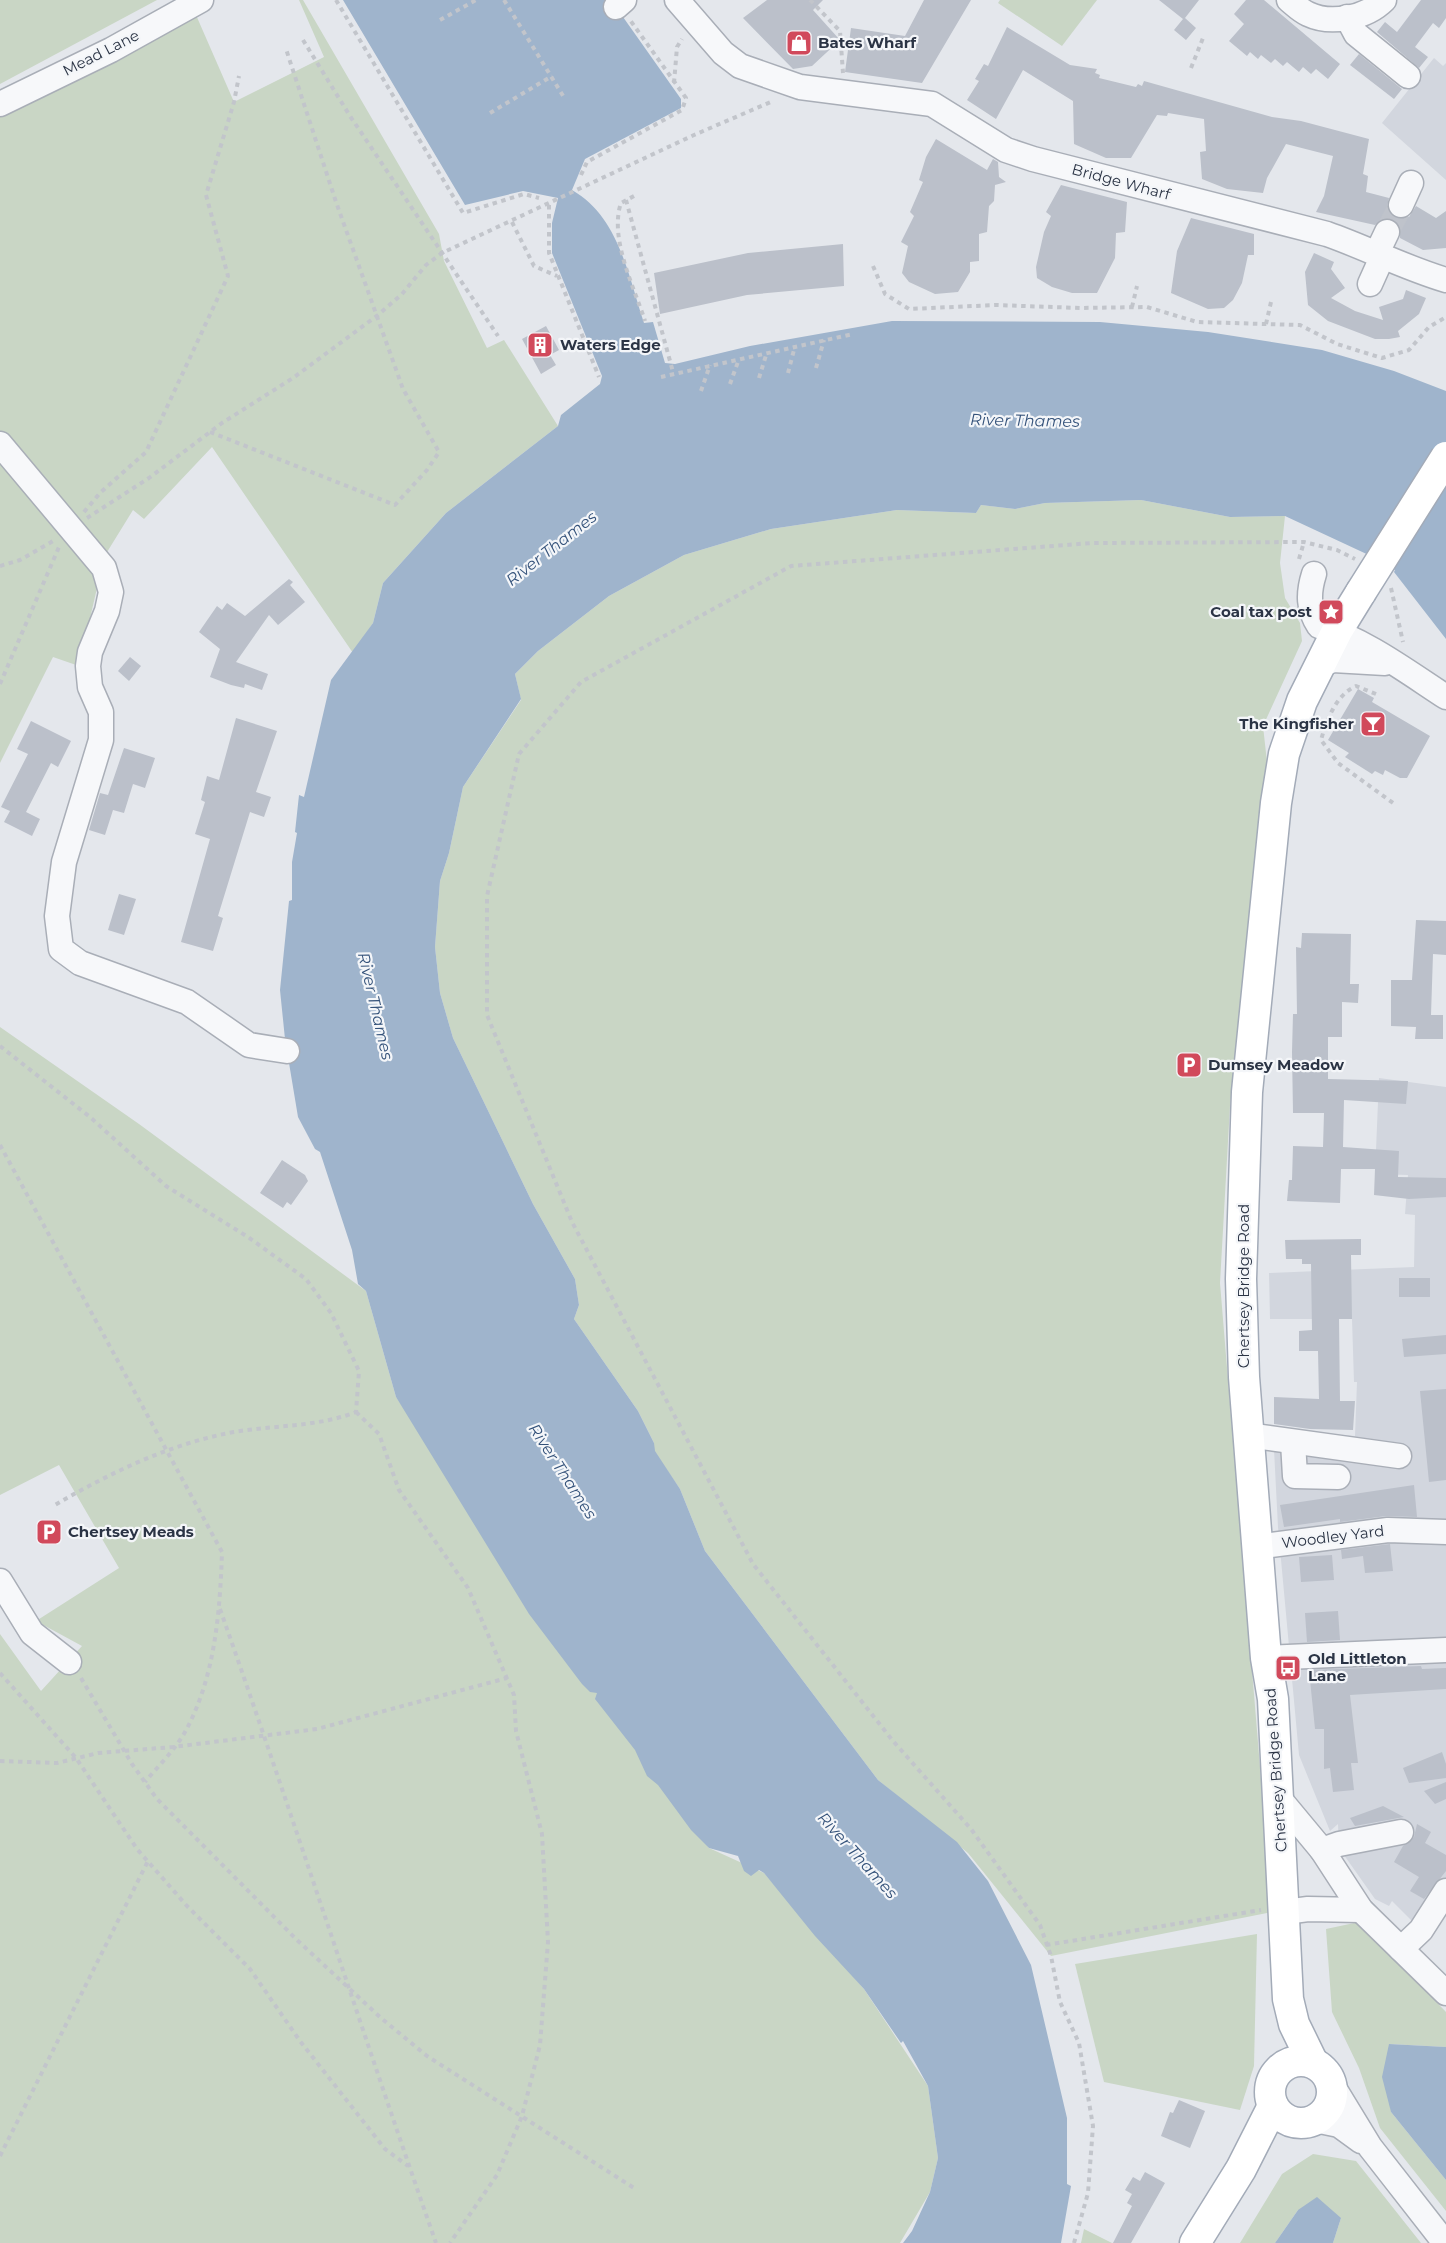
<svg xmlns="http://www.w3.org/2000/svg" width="1446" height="2243" font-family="Montserrat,sans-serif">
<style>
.built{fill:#d2d6de}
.green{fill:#c9d6c5}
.water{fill:#9fb4cc}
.building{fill:#bbc0ca}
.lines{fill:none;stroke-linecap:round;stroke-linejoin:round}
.minor-tunnel{stroke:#bfc3cb;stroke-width:24;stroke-dasharray:24 12;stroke-linecap:butt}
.minor-casing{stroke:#a9aeb7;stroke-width:27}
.major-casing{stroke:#a3abb8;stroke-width:33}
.path{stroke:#c2c5cb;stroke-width:4;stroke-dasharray:4.5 4.5;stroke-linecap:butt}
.minor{stroke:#f7f8fa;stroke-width:24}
.major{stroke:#fff;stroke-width:30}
.major-bridge-casing{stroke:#a3abb8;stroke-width:33;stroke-linecap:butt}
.major-bridge{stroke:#fff;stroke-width:30}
.labels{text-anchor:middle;stroke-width:4.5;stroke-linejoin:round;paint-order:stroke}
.poi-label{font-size:15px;font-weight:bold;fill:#2b3445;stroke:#f4f6f9;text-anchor:start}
.street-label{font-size:15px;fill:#2b3445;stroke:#f4f6f9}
.water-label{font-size:16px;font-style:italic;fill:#34527a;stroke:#f4f6f9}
</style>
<rect width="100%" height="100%" fill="#e4e7ec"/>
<g class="built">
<polygon points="1434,58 1443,66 1446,63 1446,180 1382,123"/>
<polygon points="1379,1078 1446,1087 1446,1905 1426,1935 1392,1901 1389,1906 1375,1899 1339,1848 1338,1824 1330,1831 1299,1755 1278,1527 1273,1430 1355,1436 1357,1382 1354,1382 1352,1319 1270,1319 1269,1273 1414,1267 1415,1215 1405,1214 1408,1175 1375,1174"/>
</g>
<g class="green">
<polygon points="0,0 157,0 0,84"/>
<polygon points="299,0 303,0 439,234 444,261 487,348 504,340 558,426 446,513 383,583 373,623 353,653 212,447 144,519 133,510 104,557 0,435 0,116 196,15 234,102 324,57"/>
<polygon points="1000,0 1097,0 1062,46 998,3"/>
<polygon points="0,463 100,575 79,666 53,657 0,763"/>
<polygon points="1141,500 1230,517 1285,516 1280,563 1285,598 1300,623 1302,641 1263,726 1268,771 1230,1106 1220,1283 1272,1912 1051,1956 968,1853 878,1780 705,1551 680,1489 654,1451 654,1443 638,1411 574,1319 579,1305 575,1279 533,1204 453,1038 440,993 435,947 440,881 449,853 463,787 521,700 515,674 538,651 609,596 684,555 771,529 897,510 976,513 981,505 1015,509 1045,503"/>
<polygon points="0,1027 139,1124 366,1291 396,1397 709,1848 764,1873 864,1989 928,2086 938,2158 930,2192 900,2243 0,2243 0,1634 41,1691 82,1646 36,1621 119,1568 59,1465 0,1495"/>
<polygon points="1359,1922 1446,2012 1446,2047 1389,2044 1391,2112 1446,2180 1446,2211 1380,2128 1359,2068 1332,2012 1326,1929"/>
<polygon points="1257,1934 1254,2066 1240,2110 1104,2082 1075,1964"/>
<polygon points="1313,2154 1356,2161 1421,2243 1333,2243 1341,2218 1298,2210 1275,2243 1240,2243 1282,2174"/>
<polygon points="1084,2229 1112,2243 1081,2243"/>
</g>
<g class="water">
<path d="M343,0H611L681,99V108L585,159L572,190C619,217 628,275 644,323L653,322L665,363L675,364L750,346L892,321L1100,322L1208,332L1322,350L1394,371L1446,391V639L1394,572L1395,570L1373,557L1285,516L1230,517L1141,500L1045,503L1015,509L981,505L976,513L897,510L771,529L684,555L609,596L538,651L515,674L521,699L463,787L449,853L440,881L435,947L440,993L453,1038L533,1204L575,1279L579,1305L574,1319L638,1411L654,1443L655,1451L680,1489L705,1551L878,1780L957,1842L988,1881L1031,1965L1067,2118V2184L1071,2186L1061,2243H903L912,2231L930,2192L938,2158L928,2086L903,2041L901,2043L864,1989L815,1936L764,1873L759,1870L751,1876L744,1871L738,1856L709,1848L691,1830L658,1785L647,1776L635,1750L595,1699L597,1693L590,1692L582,1684L529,1614L396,1397L366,1291L358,1284L352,1250L320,1152L315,1149L298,1117L285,1039L280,990L289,901L292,900V862L297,833L295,832L299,795L304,797L331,680L373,623L383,583L446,513L558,426L561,415L600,384L602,376L552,253V223L558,198L523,191L465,205Z"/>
<polygon points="1389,2044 1446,2047 1446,2180 1391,2112 1382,2077"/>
<polygon points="1317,2197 1341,2218 1333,2243 1275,2243 1298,2210"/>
</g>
<g class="building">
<polygon points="767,0 823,0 813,10 840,40 812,66 793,69 743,18"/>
<polygon points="924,0 971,0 922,83 845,72 851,28 905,36"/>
<polygon points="1159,0 1199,0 1185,18 1196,28 1186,40 1174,30 1183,19"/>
<polygon points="1246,0 1264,0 1340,64 1328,79 1316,69 1311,74 1303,67 1299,72 1287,62 1283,66 1275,59 1271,63 1261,55 1258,59 1250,52 1247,56 1229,41 1244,24 1234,14"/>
<polygon points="1421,0 1446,0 1446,18 1439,28 1433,23 1415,47 1428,57 1419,68 1377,32 1385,22 1397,32"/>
<polygon points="1007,27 1070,65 1097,69 1095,73 1100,75 1099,78 1136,87 1138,84 1142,86 1144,81 1272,117 1301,121 1369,139 1363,174 1368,176 1366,192 1389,198 1387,207 1396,218 1409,217 1416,206 1436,218 1446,211 1446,248 1423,250 1400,238 1399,224 1393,219 1385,218 1375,225 1316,212 1324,196 1333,156 1286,144 1267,178 1263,193 1227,189 1202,179 1200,152 1206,151 1204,119 1168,113 1167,116 1157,115 1131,158 1106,158 1074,144 1073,101 1023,70 996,119 967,100 979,81 975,79 984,64 988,66"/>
<polygon points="1359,54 1402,89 1394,99 1350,65"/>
<polygon points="936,139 987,170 993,159 998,162 999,177 1006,182 995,185 994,201 989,206 987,232 979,234 979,261 970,262 970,272 958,292 935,294 909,282 902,273 908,246 901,242 914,216 910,212 923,182 919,180 926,157"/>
<polygon points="1061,185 1127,202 1125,232 1116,233 1115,258 1097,293 1072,293 1052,287 1037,278 1036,267 1044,232 1051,216 1046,212"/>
<polygon points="1191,218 1254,234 1254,255 1248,255 1242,283 1233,300 1224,308 1208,309 1171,293 1177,251"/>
<polygon points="843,244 844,286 747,295 660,314 654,273 748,253"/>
<polygon points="1314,253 1334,262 1331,269 1345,288 1331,298 1355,311 1383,320 1379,307 1403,299 1406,290 1426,298 1419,314 1398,331 1400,337 1389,339 1375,339 1328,321 1308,305 1305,272"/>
<polygon points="546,326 559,350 550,355 556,365 541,374 522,339"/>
<polygon points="289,579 293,582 290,585 305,602 278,625 269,615 236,662 268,674 262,690 245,684 244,688 231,685 210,677 220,649 199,632 217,606 222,610 227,603 245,616"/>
<polygon points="130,657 141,666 129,681 118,671"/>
<polygon points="1358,689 1374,698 1372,702 1430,736 1407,778 1400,778 1385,770 1383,775 1375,771 1372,774 1345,757 1349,753 1328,740"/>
<polygon points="236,718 277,731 256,792 271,797 264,817 250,812 218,916 223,918 213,951 181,942 210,839 195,834 205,802 201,800 207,776 219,780"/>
<polygon points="31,721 71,741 58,767 51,763 26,812 40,819 32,836 4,822 10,811 1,807 28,754 17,749"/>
<polygon points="124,748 155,758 145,788 133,784 124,813 113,810 105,835 89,830 100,793 108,795"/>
<polygon points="119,894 136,899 124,935 108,930"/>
<polygon points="1416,920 1446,921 1446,955 1433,954 1431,1015 1443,1015 1443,1039 1415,1039 1416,1027 1391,1026 1391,980 1412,980"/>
<polygon points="1302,933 1351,934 1350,984 1359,984 1358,1003 1342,1002 1342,1037 1328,1037 1328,1079 1408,1081 1406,1104 1344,1100 1343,1147 1399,1151 1398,1177 1446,1178 1446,1197 1409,1199 1374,1195 1375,1169 1341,1169 1340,1203 1287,1201 1289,1180 1292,1180 1293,1146 1323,1147 1324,1113 1293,1113 1292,1052 1293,1014 1297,1014 1296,947 1301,948"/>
<polygon points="282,1160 305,1175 308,1181 291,1205 287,1202 283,1208 260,1193"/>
<polygon points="1361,1239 1361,1255 1351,1255 1352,1319 1339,1319 1340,1401 1355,1401 1353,1430 1310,1429 1274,1424 1274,1397 1319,1399 1318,1351 1299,1351 1299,1331 1312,1330 1311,1264 1302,1264 1302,1259 1286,1259 1285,1240"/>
<rect x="1399" y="1278" width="31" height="19"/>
<polygon points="1446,1335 1446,1354 1404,1357 1402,1339"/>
<polygon points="1446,1389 1446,1480 1429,1482 1420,1391"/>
<polygon points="1414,1485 1417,1517 1386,1516 1340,1522 1340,1519 1284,1527 1280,1505"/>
<polygon points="1390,1544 1393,1571 1365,1573 1363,1556 1342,1559 1341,1550"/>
<polygon points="1332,1555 1334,1580 1301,1582 1299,1557"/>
<polygon points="1338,1611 1340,1640 1307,1642 1305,1613"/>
<polygon points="1421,1666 1422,1669 1446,1668 1446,1689 1350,1695 1358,1763 1351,1763 1354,1790 1333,1792 1330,1768 1324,1769 1324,1729 1315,1729 1309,1670"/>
<polygon points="1442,1752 1446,1764 1446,1778 1409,1783 1403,1768"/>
<polygon points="1446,1782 1446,1799 1435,1804 1424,1791"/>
<polygon points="1383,1806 1404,1817 1355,1826 1350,1818"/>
<polygon points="1417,1824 1431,1832 1425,1843 1446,1855 1446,1871 1424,1899 1410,1891 1419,1877 1394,1862 1403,1846 1414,1837"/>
<polygon points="1179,2100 1205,2111 1190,2148 1161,2136 1170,2112 1173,2113"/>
<polygon points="1145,2172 1165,2183 1131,2243 1113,2243 1132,2206 1127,2203 1132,2194 1125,2190 1133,2177 1140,2181"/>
</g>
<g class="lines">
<polyline class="minor-tunnel" points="1387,232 1401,205"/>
<g class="minor-casing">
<g id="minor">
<path d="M677,0L723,53L740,66L800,87L932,104L1006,150L1033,159L1327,234C1367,248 1405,268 1446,280"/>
<path d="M1289,0C1295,5 1301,11 1308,14C1331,25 1366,18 1384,0"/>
<polyline points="616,7 624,0"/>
<polyline points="1347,17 1356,34 1408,76"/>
<polyline points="0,104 111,50 201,0"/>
<polyline points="1401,205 1411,183"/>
<polyline points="1377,253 1387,232"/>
<polyline points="1370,284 1383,255"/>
<polyline points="0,444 104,568 111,592 107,611 90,652 88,666 90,687 101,712 101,740 64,862 57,916 61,949 80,963 187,1002 249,1045 287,1051"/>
<path d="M1314,574C1308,593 1308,609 1319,626C1365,640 1406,671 1446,697"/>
<polyline points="1318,666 1333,660 1385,663"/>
<polyline points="1247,1435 1399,1456"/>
<polyline points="1293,1442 1295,1476 1338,1477"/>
<polyline points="1256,1547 1388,1530 1446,1532"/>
<polyline points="0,1581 32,1633 69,1662"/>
<polyline points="1266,1658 1446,1650"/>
<polyline points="1278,1797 1322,1850 1361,1910 1446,1993"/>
<polyline points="1322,1850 1339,1844 1401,1832"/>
<polyline points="1285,1912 1308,1909 1361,1910"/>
<polyline points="1401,1949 1421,1930 1446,1891"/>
<polyline points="1331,2083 1370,2147 1445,2243"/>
<polyline points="1315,2120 1339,2125 1361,2141"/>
</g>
</g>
<g class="major-casing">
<g id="major">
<circle cx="1301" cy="2092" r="31"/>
<polyline points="1313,2063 1294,2024 1288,1999 1273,1699 1266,1658 1244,1377 1241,1279 1247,1092 1276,803 1284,754 1302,701 1337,631 1361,592"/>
<polyline points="1195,2243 1241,2169 1273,2106"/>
</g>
</g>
<g class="path">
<polyline points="336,0 463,213 524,194 539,198"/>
<polyline points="504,0 565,99"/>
<polyline points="810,0 840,31 843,73"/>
<polyline points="440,20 476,0"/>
<polyline points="303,40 350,116 498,336"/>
<polyline points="1191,68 1203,38"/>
<polyline points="674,83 677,47 682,39"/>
<polyline points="490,113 552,76"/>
<polyline points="581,175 587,162 682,110 686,98 630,20"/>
<path d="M634,196L621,203C609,238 634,287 645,321"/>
<polyline points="626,200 673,372"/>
<polyline points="549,205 549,253 599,377"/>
<polyline points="512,222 534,266 557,276"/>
<polyline points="873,266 885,294 909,309 996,305 1080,308 1147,307 1197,322 1300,325 1337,344 1382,358 1409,350 1429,327 1446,317"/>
<polyline points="1132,307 1137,286"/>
<polyline points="1266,324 1271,302"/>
<polyline points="816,368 824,340"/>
<polyline points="788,373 795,346"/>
<polyline points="661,377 853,334"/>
<polyline points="759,378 767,352"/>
<polyline points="730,384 739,359"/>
<polyline points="701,391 710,365"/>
<polyline points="210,432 395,505 427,470 439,452 403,389 336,202 286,49"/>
<polyline points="84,512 100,493 146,452 228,276 206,195 234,102 239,76"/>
<polyline points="87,518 149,478 222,423 293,378 378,315 402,294 426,265 442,253 694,135 773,101"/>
<polyline points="1299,559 1304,542"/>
<polyline points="0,566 20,560 55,540"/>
<polyline points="1391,588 1403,642"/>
<polyline points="0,684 59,547"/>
<path d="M1376,694L1356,686C1336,695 1327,719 1321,740L1338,763L1393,803"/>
<path d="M0,1046L90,1117L166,1186L248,1237L306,1279L331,1313L359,1371L356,1412C318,1427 275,1425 234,1432C169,1444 110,1473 53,1506"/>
<path d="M0,1145L222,1552C220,1612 215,1678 185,1732C175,1750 158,1766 145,1782"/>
<polyline points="356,1412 379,1434 399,1490 468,1588 514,1695 516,1731 542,1834 548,1942 540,2045 522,2116 497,2175 450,2243"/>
<path d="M220,1609C294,1819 362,2032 436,2243"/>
<polyline points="0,1673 76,1758 137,1849 187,1906 250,1969 300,2041 385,2149 408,2166"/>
<polyline points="81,1678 132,1764 157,1799 297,1940 381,2018 427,2056 634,2188"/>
<polyline points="0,1761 57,1763 98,1753 173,1747 317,1729 507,1678"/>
<polyline points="1046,1945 1261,1910"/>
<polyline points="0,2156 148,1861"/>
<polyline points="1074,2243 1088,2193 1093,2126 1079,2043 1060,2002 1051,1956 1040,1925 971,1829 893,1741 753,1564 572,1222 487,1015 487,896 519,754 581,682 791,566 1092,543 1304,542 1337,550 1355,559"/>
</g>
<use href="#minor" class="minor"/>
<use href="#major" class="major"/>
<g class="major-bridge-casing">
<polyline id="major-bridge" points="1361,592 1446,457"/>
</g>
<use href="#major-bridge" class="major-bridge"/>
</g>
<defs>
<g id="shop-square" transform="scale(1.35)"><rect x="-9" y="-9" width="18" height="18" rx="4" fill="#d1495b" stroke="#f4f6f9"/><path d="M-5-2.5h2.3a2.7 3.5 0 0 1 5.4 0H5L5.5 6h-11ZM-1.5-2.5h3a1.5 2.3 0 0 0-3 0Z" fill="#fff"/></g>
<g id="building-square" transform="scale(1.35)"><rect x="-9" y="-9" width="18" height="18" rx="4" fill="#d1495b" stroke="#f4f6f9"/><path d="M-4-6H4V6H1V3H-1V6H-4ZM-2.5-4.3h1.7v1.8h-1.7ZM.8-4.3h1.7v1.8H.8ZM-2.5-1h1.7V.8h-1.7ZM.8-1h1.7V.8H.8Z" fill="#fff"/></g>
<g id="sight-square" transform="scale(1.35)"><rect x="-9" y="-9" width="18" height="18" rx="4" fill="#d1495b" stroke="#f4f6f9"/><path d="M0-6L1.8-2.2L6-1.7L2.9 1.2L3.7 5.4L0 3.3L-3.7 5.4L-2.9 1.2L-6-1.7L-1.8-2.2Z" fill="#fff"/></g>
<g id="bar-square" transform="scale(1.35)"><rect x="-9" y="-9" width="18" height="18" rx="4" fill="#d1495b" stroke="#f4f6f9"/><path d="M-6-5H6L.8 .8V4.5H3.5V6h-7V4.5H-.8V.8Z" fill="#fff"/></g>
<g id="parking-square" transform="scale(1.35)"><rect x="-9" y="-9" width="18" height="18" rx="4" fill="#d1495b" stroke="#f4f6f9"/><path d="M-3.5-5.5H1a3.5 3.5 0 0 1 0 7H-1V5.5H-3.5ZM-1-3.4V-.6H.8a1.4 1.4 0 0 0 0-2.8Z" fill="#fff"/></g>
<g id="bus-square" transform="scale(1.35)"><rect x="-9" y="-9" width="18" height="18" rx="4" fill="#d1495b" stroke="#f4f6f9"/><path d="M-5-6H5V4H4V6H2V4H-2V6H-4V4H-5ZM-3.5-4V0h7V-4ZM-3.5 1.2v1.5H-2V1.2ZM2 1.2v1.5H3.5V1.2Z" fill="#fff"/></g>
</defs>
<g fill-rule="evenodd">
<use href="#shop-square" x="799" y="43"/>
<use href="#building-square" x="540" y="345"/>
<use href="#sight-square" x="1331" y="612"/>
<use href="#bar-square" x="1373" y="724"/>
<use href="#parking-square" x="1189" y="1065"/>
<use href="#parking-square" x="49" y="1532"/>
<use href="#bus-square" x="1288" y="1668"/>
</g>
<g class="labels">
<g class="poi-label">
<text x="818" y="48">Bates Wharf</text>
<text x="560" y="350">Waters Edge</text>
<text x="1312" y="617" text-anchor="end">Coal tax post</text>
<text x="1354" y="729" text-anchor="end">The Kingfisher</text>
<text x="1208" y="1070">Dumsey Meadow</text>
<text x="68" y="1537">Chertsey Meads</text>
<text x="1308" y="1664">Old Littleton<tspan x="1308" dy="17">Lane</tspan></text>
</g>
<g class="street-label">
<text transform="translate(101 53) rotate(-27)" y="5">Mead Lane</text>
<text transform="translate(1121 182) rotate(15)" y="5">Bridge Wharf</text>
<text transform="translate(1244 1286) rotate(-90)" y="5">Chertsey Bridge Road</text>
<text transform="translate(1333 1537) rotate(-7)" y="5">Woodley Yard</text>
<text transform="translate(1276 1770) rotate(-94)" y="5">Chertsey Bridge Road</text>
</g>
<g class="water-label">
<text transform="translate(1025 420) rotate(1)" y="6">River Thames</text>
<text transform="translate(551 548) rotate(-38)" y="6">River Thames</text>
<text transform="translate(376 1006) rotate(77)" y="6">River Thames</text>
<text transform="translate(563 1471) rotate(57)" y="6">River Thames</text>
<text transform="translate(858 1855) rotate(48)" y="6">River Thames</text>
</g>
</g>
</svg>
